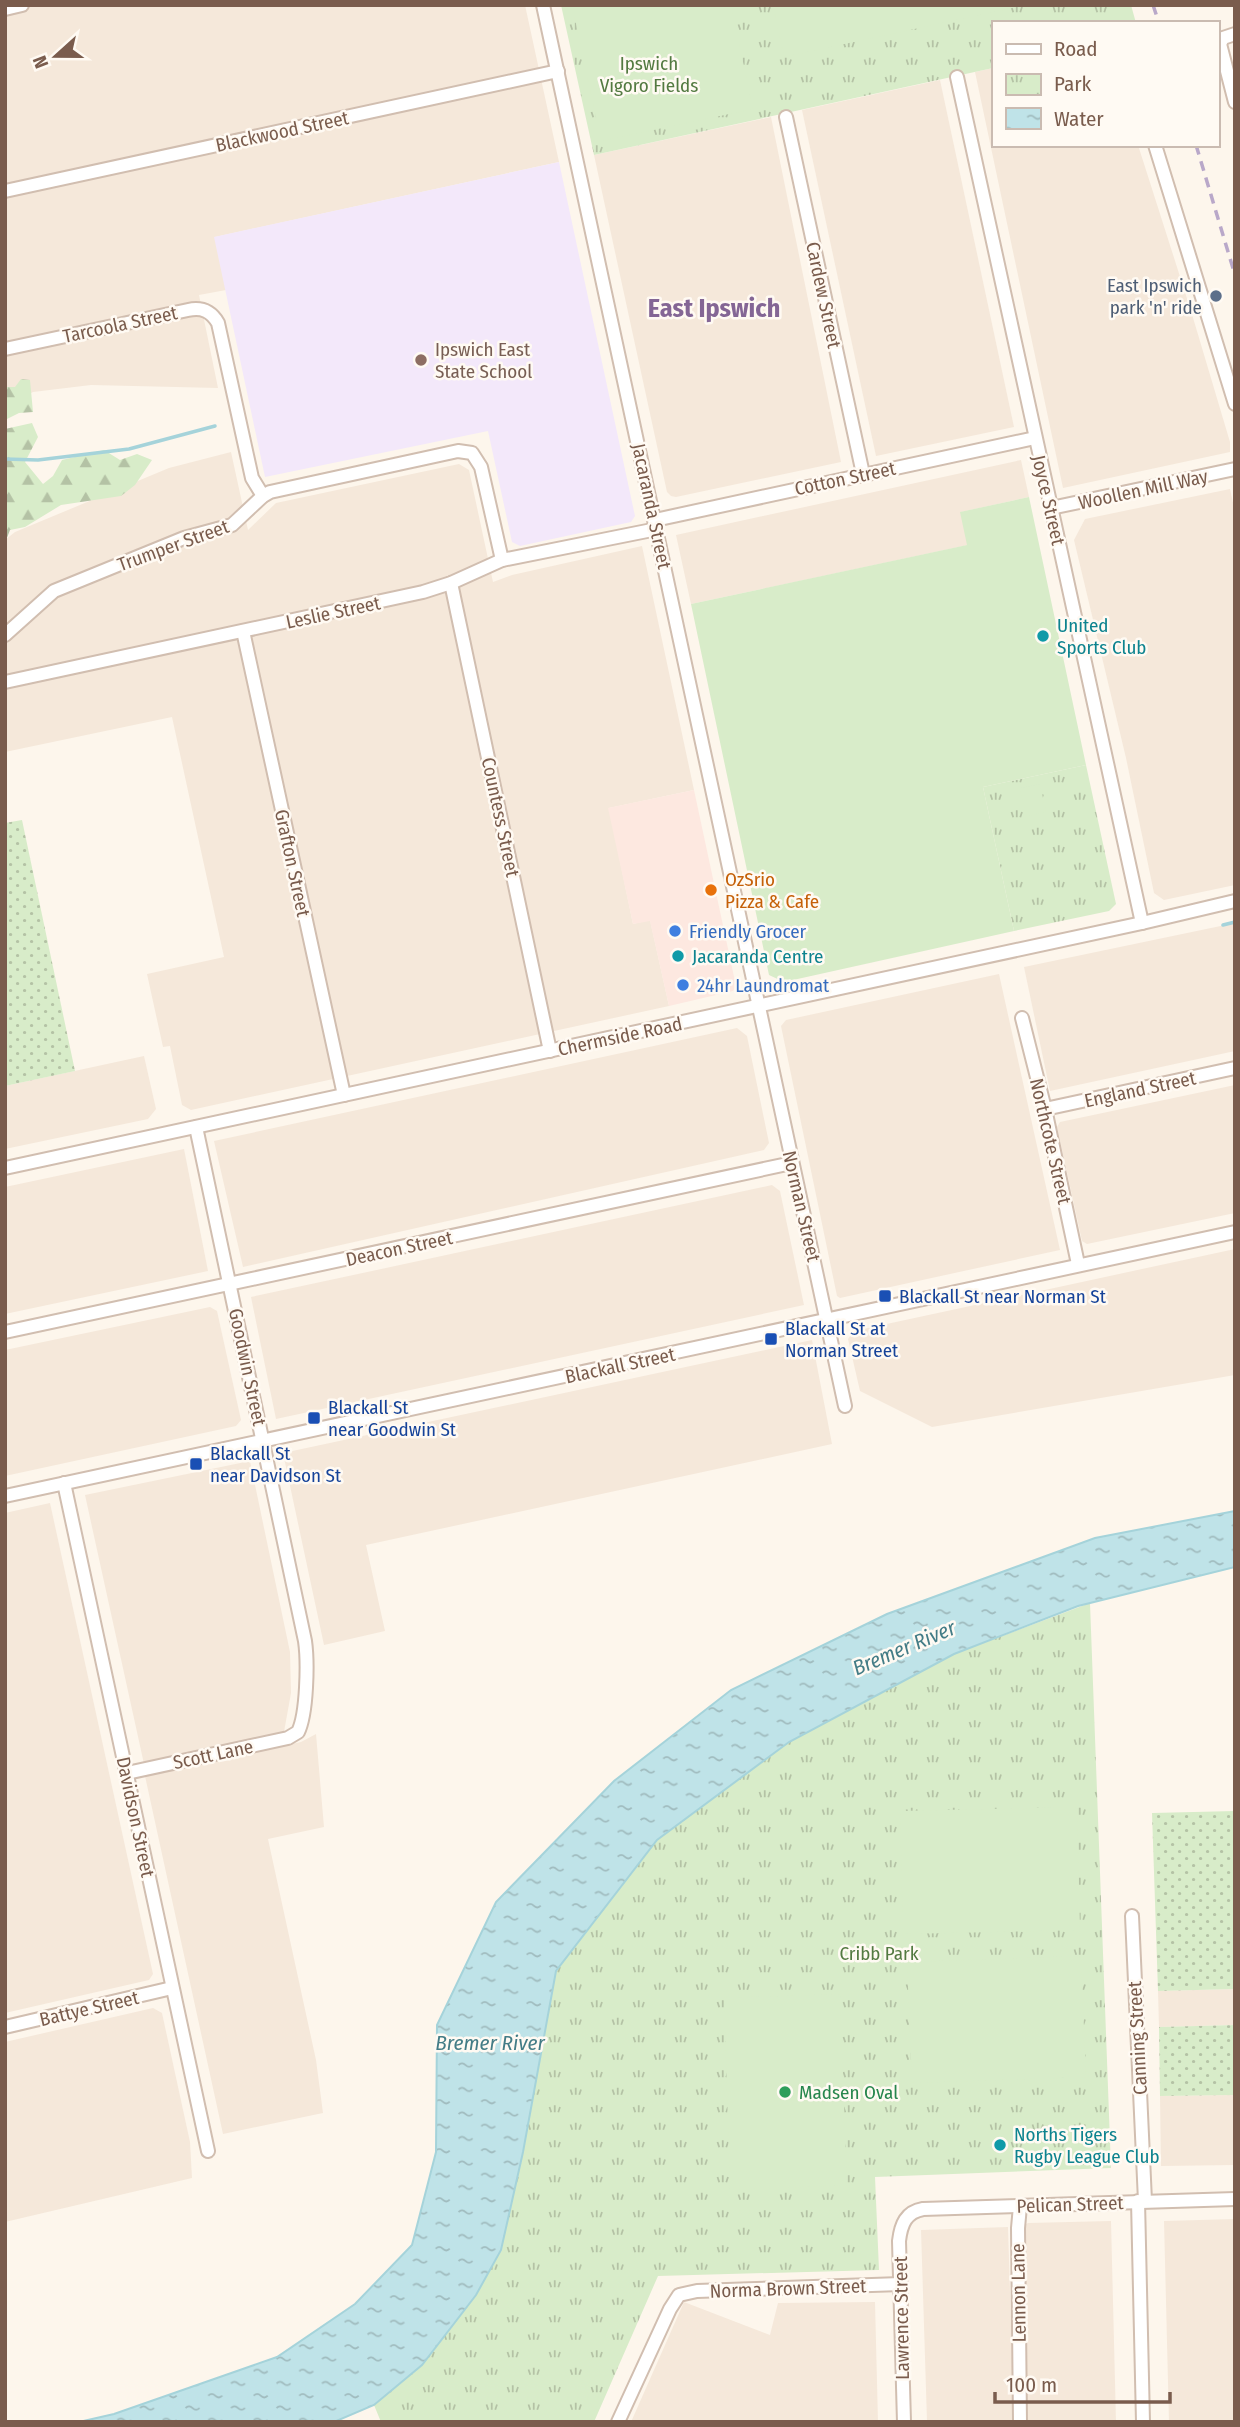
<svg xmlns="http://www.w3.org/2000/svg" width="1240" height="2427" font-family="'Fira Sans Condensed',sans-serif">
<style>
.residential{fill:#f5e8da}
.commercial{fill:#fde8e0}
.education{fill:#f3e8fa}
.grass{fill:url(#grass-dots)}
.forest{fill:url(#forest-firs)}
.park{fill:url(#park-tufts)}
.pitch{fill:#d8ecc9}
.water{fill:url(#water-ripples);stroke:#a5d3da;stroke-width:2}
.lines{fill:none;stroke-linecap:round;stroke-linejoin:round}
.stream{stroke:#a5d3da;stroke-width:3.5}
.minor-casing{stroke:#d1beb0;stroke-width:16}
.minor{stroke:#fff;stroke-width:12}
.rail{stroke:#b9a8c9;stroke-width:3.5;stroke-dasharray:10 7;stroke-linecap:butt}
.service-dot{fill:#5c6f8a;stroke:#fffaf3;stroke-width:2.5}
.education-dot{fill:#8d6e63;stroke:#fffaf3;stroke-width:2.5}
.culture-dot{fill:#0f9aa8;stroke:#fffaf3;stroke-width:2.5}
.food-dot{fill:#e8710a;stroke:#fffaf3;stroke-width:2.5}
.shop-dot{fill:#3f7fe0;stroke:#fffaf3;stroke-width:2.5}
.transit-dot{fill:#1a4fb4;stroke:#fffaf3;stroke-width:2.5}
.leisure-dot{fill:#2e9e5b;stroke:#fffaf3;stroke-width:2.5}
.labels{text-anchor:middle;stroke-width:5;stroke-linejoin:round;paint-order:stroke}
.park-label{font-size:19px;fill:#537a41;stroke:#fffaf3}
.street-label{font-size:19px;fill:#7a5c4d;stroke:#fffaf3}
.service-label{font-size:19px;fill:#4e5e75;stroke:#fffaf3;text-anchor:end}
.education-label{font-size:19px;fill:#785e54;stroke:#fffaf3;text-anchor:start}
.culture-label{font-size:19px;fill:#0d838f;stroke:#fffaf3;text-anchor:start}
.food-label{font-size:19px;fill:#c56008;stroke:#fffaf3;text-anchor:start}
.shop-label{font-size:19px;fill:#366cbe;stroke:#fffaf3;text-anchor:start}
.transit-label{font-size:19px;fill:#164399;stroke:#fffaf3;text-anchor:start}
.leisure-label{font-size:19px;fill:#27864d;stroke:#fffaf3;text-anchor:start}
.water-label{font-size:21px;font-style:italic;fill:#437c86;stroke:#fffaf3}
.district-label{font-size:26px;font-weight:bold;fill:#846695;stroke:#fffaf3}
</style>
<defs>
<pattern id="grass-dots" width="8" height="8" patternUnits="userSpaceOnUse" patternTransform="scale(1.75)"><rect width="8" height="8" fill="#d8ecc9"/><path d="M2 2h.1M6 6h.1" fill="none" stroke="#b4c2a5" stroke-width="1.8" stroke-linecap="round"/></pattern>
<pattern id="forest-firs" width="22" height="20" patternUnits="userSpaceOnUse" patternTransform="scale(1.75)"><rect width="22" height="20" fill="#d8ecc9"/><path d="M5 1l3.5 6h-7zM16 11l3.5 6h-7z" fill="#b4c2a5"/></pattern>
<pattern id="park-tufts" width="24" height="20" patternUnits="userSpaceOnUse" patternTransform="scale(1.75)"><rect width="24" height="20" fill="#d8ecc9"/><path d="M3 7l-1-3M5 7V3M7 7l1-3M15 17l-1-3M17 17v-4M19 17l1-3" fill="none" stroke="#b4c2a5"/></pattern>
<pattern id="water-ripples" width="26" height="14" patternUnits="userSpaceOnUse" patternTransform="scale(1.75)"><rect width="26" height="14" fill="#bfe3e8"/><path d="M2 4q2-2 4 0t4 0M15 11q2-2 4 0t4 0" fill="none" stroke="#a0bbbe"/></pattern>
</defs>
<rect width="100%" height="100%" fill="#fdf6ec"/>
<g class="residential">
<polygon points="5,5 525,5 559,162 215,237 226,290 199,295 218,388 91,385 33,392 5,406"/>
<polygon points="993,68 993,145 1138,145 1191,311 1230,442 1230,452 1063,488 975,72"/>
<polygon points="940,80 1014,427 876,456 802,110"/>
<polygon points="771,117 841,462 676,497 671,496 667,492 594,155"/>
<polygon points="231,452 248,530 276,503 459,464 469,470 493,582 512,575 642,546 694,790 609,808 633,924 650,920 669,1006 191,1110 182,1105 170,1046 163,1047 147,974 224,957 172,717 5,752 5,540 15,532 169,468"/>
<polygon points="1021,460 1029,497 961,512 968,545 691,604 676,535"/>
<polygon points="1230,489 1235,512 1235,885 1164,900 1154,893 1126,758 1074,540 1085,519"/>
<polygon points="1235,923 1235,1051 1050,1091 1024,967"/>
<polygon points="999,974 1060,1250 840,1298 837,1296 781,1026 786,1020"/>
<polygon points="737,1028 747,1036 769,1143 764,1150 243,1267 214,1141"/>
<polygon points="144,1056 156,1109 148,1119 5,1149 5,1086"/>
<polygon points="1235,1085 1235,1213 1087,1244 1082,1241 1057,1127 1060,1122"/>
<polygon points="184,1149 208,1271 5,1314 5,1187"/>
<polygon points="772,1185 780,1191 804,1305 276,1419 251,1297"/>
<polygon points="1235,1249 1235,1375 932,1427 860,1391 848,1339 854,1331"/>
<polygon points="210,1307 217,1311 241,1420 236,1426 5,1476 5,1350"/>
<polygon points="812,1340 832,1444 366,1545 385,1631 324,1645 283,1453"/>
<polygon points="250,1461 290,1652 291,1693 284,1732 144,1764 85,1495"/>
<polygon points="50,1503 153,1974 149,1980 5,2013 5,1513"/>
<polygon points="316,1734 324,1827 268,1839 316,2060 323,2113 223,2134 145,1776 301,1742"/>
<polygon points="1235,1989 1235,2025 1159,2027 1158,1991"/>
<polygon points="153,2008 162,2013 190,2142 192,2178 5,2222 5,2042"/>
<polygon points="1235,2095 1235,2165 1161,2166 1160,2096"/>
<polygon points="1235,2219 1235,2422 1169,2422 1164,2221"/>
<polygon points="1111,2221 1116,2422 1026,2422 1022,2227 1028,2223"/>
<polygon points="1008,2227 1014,2422 927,2422 921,2230"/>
<polygon points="684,2302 770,2335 778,2303 875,2302 878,2422 631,2422"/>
</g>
<polygon class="commercial" points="694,790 736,986 733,991 669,1006 650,921 633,924 608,808"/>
<polygon class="education" points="559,162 635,516 631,522 520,546 512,542 488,431 265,477 214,237"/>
<g class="grass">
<polygon points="22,820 75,1071 5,1086 5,823"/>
<polygon points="1235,1811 1235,1989 1158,1991 1152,1813"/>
<polygon points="1235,2025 1235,2095 1160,2096 1159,2027"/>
</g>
<g class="forest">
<polygon points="21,379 30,380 33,412 19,413 5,420 5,387 15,387"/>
<polygon points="32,423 38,437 25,462 43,484 53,476 62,460 104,450 120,460 137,454 152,460 135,485 121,496 61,505 25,527 10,530 5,543 5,429"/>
</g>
<g class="park">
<polygon points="561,5 1131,5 1136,23 993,23 993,68 594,155"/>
<polygon points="1086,765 1116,904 1109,911 1014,931 983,787"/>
<polygon points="1090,1603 1111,2168 875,2177 879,2270 658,2276 594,2422 381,2422 374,2405 422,2365 475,2295 501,2250 523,2152 556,1971 657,1840 789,1742 954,1654"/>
</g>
<g class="pitch">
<polygon points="572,5 731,5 753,109 601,141"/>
<polygon points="773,5 1026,5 784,57"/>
<polygon points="1029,497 1086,765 983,787 1014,931 784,982 769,975 691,604 967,545 960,512"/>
<polygon points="1040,784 1046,812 1027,816 1020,788"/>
<polygon points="1077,1807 1080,1930 903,1934 900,1811"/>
<polygon points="1081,1956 1086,2077 912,2083 907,1962"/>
<polygon points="840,1994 847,2185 730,2190 724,1998"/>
</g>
<polygon class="water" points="1235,1511 1235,1567 1078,1606 954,1654 789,1742 657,1840 556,1971 523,2152 501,2250 476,2295 422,2365 374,2405 334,2422 79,2422 114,2414 277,2357 355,2304 412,2245 436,2152 437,2025 496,1902 614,1781 731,1690 887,1614 1095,1538"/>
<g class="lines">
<g class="stream">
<polyline points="5,459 38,460 129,449 215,426"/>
<polyline points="1223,925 1235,922"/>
</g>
<g class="minor-casing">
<g id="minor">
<polyline points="543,5 845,1406"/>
<polyline points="5,9 22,5"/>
<polyline points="1235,34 1223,38 1220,44 1235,102"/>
<polyline points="957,77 1142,923"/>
<polyline points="786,117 863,474"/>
<polyline points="1155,145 1235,404"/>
<polyline points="5,191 558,71"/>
<path d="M5,349L188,310C202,307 211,311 218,323L252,478L263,496"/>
<polyline points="1051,508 1235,469"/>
<polyline points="655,520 1035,438"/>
<polyline points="451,583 550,1051"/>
<polyline points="243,631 344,1095"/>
<polyline points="5,635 54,591 184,538 232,525 263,496 270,492 458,451 472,453 481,467 502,560"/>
<polyline points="5,682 423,592 451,583 502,560 657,529"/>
<polyline points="1022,1018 1045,1109 1078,1264"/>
<polyline points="1045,1109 1235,1068"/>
<polyline points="5,1168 1142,923 1235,901"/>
<polyline points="5,1332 792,1163"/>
<polyline points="64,1483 208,2151"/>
<polyline points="5,1496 1235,1232"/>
<path d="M127,1773L288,1738L298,1732C307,1714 308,1662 305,1641L196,1127"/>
<polyline points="1132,1916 1145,2201"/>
<polyline points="5,2027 172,1988"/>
<polyline points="1138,2201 1143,2422"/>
<polyline points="618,2422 670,2309 679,2295 697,2291 901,2284"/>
<path d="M904,2422L899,2241C901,2224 906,2212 923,2209L1235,2199"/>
<polyline points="1020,2422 1018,2228 1020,2206"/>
</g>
</g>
<use href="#minor" class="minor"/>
<g class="rail">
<polyline points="1153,5 1159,23"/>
<polyline points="1196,145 1235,275"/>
</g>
</g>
<circle class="service-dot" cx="1216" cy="296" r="7"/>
<circle class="education-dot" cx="421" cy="360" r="7"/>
<g class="culture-dot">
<circle cx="1043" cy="636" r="7"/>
<circle cx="678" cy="956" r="7"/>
<circle cx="1000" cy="2145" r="7"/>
</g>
<circle class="food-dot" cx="711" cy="890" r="7"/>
<g class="shop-dot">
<circle cx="675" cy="931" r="7"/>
<circle cx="683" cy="985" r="7"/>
</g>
<g class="transit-dot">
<rect x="878" y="1289" width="14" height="14" rx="3.5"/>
<rect x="764" y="1332" width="14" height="14" rx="3.5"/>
<rect x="307" y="1411" width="14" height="14" rx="3.5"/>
<rect x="189" y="1457" width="14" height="14" rx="3.5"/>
</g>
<circle class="leisure-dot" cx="785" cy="2092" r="7"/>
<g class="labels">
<g class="park-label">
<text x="649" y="70">Ipswich<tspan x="649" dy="22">Vigoro Fields</tspan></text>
<text x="879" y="1960">Cribb Park</text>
</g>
<g class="street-label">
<text transform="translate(282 131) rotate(-12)" y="7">Blackwood Street</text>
<text transform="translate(824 295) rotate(78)" y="7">Cardew Street</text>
<text transform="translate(120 324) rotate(-12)" y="7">Tarcoola Street</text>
<text transform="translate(845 478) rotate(-12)" y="7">Cotton Street</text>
<text transform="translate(1143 489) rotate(-12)" y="7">Woollen Mill Way</text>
<text transform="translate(1049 500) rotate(77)" y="7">Joyce Street</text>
<text transform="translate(652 506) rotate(78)" y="7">Jacaranda Street</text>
<text transform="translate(173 545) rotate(-20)" y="7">Trumper Street</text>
<text transform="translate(333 612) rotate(-12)" y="7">Leslie Street</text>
<text transform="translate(501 817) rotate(78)" y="7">Countess Street</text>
<text transform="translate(293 863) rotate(78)" y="7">Grafton Street</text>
<text transform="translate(620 1036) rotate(-12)" y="7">Chermside Road</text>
<text transform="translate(1140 1089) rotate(-12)" y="7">England Street</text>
<text transform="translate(1051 1141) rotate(77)" y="7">Northcote Street</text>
<text transform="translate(802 1206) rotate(77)" y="7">Norman Street</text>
<text transform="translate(399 1248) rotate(-12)" y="7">Deacon Street</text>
<text transform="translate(620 1365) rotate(-12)" y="7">Blackall Street</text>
<text transform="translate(248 1367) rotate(78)" y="7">Goodwin Street</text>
<text transform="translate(213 1754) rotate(-12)" y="7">Scott Lane</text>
<text transform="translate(136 1817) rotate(78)" y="7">Davidson Street</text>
<text transform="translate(89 2008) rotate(-13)" y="7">Battye Street</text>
<text transform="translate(1137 2038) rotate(-93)" y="7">Canning Street</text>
<text transform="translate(1070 2204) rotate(-2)" y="7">Pelican Street</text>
<text transform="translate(788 2288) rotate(-2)" y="7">Norma Brown Street</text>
<text transform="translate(1018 2293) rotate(-91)" y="7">Lennon Lane</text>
<text transform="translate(901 2318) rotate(-91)" y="7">Lawrence Street</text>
</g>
<g class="service-label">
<text x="1202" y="292">East Ipswich<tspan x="1202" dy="22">park 'n' ride</tspan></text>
</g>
<g class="education-label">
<text x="435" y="356">Ipswich East<tspan x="435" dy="22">State School</tspan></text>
</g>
<g class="culture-label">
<text x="1057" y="632">United<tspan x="1057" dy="22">Sports Club</tspan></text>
<text x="692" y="963">Jacaranda Centre</text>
<text x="1014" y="2141">Norths Tigers<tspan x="1014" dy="22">Rugby League Club</tspan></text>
</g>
<g class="food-label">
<text x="725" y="886">OzSrio<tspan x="725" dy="22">Pizza &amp; Cafe</tspan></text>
</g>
<g class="shop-label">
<text x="689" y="938">Friendly Grocer</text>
<text x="697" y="992">24hr Laundromat</text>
</g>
<g class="transit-label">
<text x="899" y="1303">Blackall St near Norman St</text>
<text x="785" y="1335">Blackall St at<tspan x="785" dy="22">Norman Street</tspan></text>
<text x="328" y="1414">Blackall St<tspan x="328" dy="22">near Goodwin St</tspan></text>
<text x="210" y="1460">Blackall St<tspan x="210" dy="22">near Davidson St</tspan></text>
</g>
<g class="leisure-label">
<text x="799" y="2099">Madsen Oval</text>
</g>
<g class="water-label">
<text transform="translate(904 1648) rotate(-23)" y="7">Bremer River</text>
<text x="490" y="2050">Bremer River</text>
</g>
<g class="district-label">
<text x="714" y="317">East Ipswich</text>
</g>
</g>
<rect width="1240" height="2427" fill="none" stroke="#7a5c4d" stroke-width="14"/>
<rect x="992" y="21" width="228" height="126" fill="#fffaf3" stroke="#cabbb1" stroke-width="2"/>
<rect x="1006" y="44" width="35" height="10" fill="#ffffff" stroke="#cabbb1" stroke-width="2"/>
<text x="1054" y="56" font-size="21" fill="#7a5c4d">Road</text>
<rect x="1006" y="74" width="35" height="21" fill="url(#park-tufts)" stroke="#cabbb1" stroke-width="2"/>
<text x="1054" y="91" font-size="21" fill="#7a5c4d">Park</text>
<rect x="1006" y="108" width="35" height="21" fill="url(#water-ripples)" stroke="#cabbb1" stroke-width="2"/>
<text x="1054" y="126" font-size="21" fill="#7a5c4d">Water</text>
<g transform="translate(56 56) rotate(249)" stroke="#fffaf3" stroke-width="5" paint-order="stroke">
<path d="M0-5L12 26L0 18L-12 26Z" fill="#7a5c4d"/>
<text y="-10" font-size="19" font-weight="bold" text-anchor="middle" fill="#7a5c4d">N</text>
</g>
<path d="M995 2392v10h175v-10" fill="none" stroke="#7a5c4d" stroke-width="3.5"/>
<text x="1006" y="2392" font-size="21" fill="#7a5c4d" stroke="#fffaf3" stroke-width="5" paint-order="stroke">100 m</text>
</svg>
